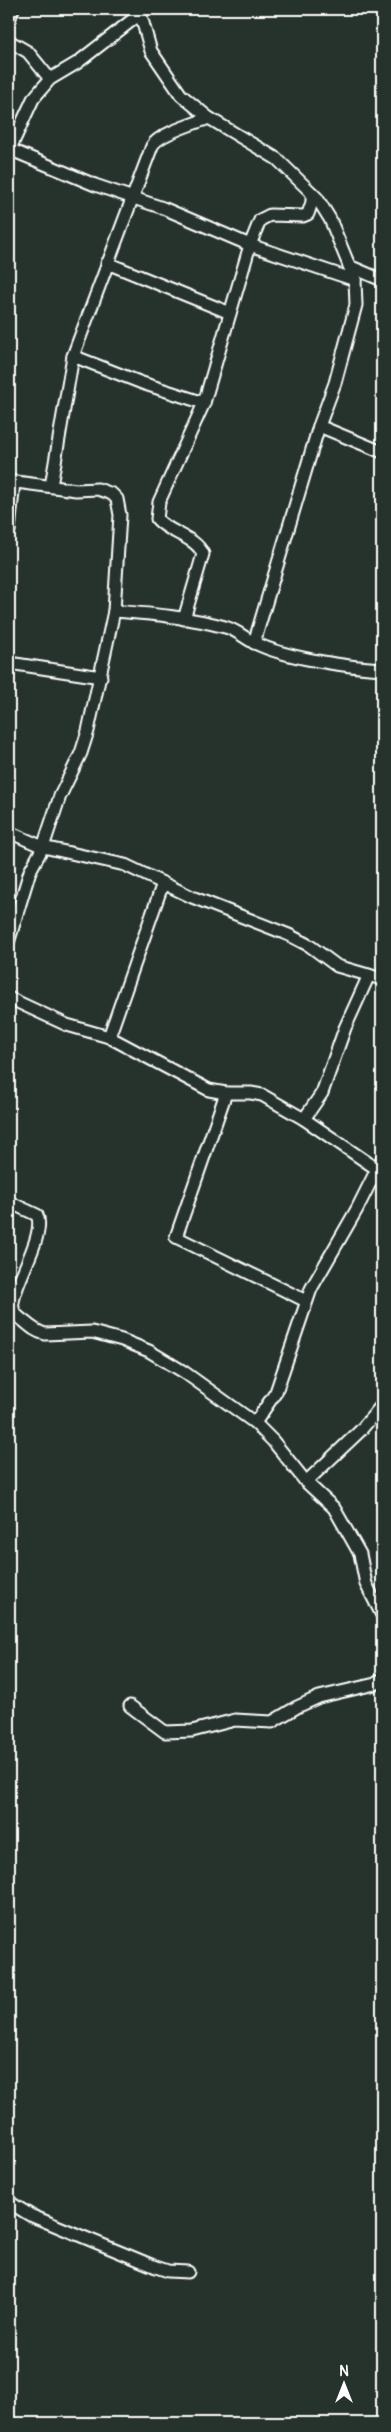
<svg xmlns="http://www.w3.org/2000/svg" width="391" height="2432" font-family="Pangolin,sans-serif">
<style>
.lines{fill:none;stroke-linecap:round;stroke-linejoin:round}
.minor-casing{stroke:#fff;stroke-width:15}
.minor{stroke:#26332d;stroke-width:11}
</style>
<rect width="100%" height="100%" fill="#26332d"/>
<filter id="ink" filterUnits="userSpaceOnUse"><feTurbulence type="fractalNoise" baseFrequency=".02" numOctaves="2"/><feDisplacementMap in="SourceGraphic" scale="10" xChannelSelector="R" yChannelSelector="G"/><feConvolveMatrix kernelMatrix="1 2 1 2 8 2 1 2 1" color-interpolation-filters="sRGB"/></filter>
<g filter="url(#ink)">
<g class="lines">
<g class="minor-casing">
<g id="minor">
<polyline points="139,9 151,51 181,95 209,118 277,159 317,198 330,219 355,280 356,305 335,383 319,426 254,643"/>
<polyline points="9,21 13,9"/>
<polyline points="9,41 28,52 50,79"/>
<polyline points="9,149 95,185 163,208 250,245 355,280"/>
<polyline points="9,151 33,99 50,79 77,63 140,14"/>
<polyline points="107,263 230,313"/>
<polyline points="349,266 382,280"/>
<polyline points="73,356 142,383 204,403"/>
<polyline points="319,426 382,452"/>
<polyline points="9,481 76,490 98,489 112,494 117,499 120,515 114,611 88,731 81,753 60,796 43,847 30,871 9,940"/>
<path d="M51,486L73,356L152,146C158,134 196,123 209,118"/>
<polyline points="9,531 14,482"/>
<path d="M114,611C151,614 189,617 225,627C237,630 244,638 255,643C285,658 348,667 382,669"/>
<path d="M184,619L203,554C195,536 170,534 157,519L159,502L204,403L250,245L260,220L270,215L303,216L308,214L312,202V193"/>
<polyline points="9,663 101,677"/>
<polyline points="9,832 43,847 125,865 192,897 289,935 310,946 337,966 382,979"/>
<polyline points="9,998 67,1025 109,1037 209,1090 226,1093 251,1093 262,1095 304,1119 377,1169"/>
<polyline points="109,1037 163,883"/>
<polyline points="226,1093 176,1237 306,1301"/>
<polyline points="304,1119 322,1093 345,1028 369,975"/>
<path d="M9,1202L37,1215C47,1236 9,1290 13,1308C14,1315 20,1318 25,1322C32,1328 37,1332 45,1334L92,1332L122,1340L149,1351L184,1372L255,1423L273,1441L306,1482L334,1508L360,1554L366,1584L382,1615"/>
<polyline points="255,1423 276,1392 311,1289 357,1209 382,1159"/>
<polyline points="306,1482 360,1431 382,1405"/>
<polyline points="130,1706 165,1732 192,1731 235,1720 272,1722 297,1707 319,1697 375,1684 382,1679"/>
<polyline points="9,2202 30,2215 156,2267 168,2271 188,2272"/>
</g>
</g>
<use href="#minor" class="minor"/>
</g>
</g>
<rect width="391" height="2432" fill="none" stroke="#26332d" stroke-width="30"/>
<rect x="15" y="15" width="361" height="2402" fill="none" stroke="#fff" stroke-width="2" filter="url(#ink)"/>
<g transform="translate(344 2384)" stroke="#26332d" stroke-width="4" paint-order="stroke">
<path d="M0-4L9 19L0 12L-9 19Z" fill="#ffffff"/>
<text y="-8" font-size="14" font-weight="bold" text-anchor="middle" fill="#ffffff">N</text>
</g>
</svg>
